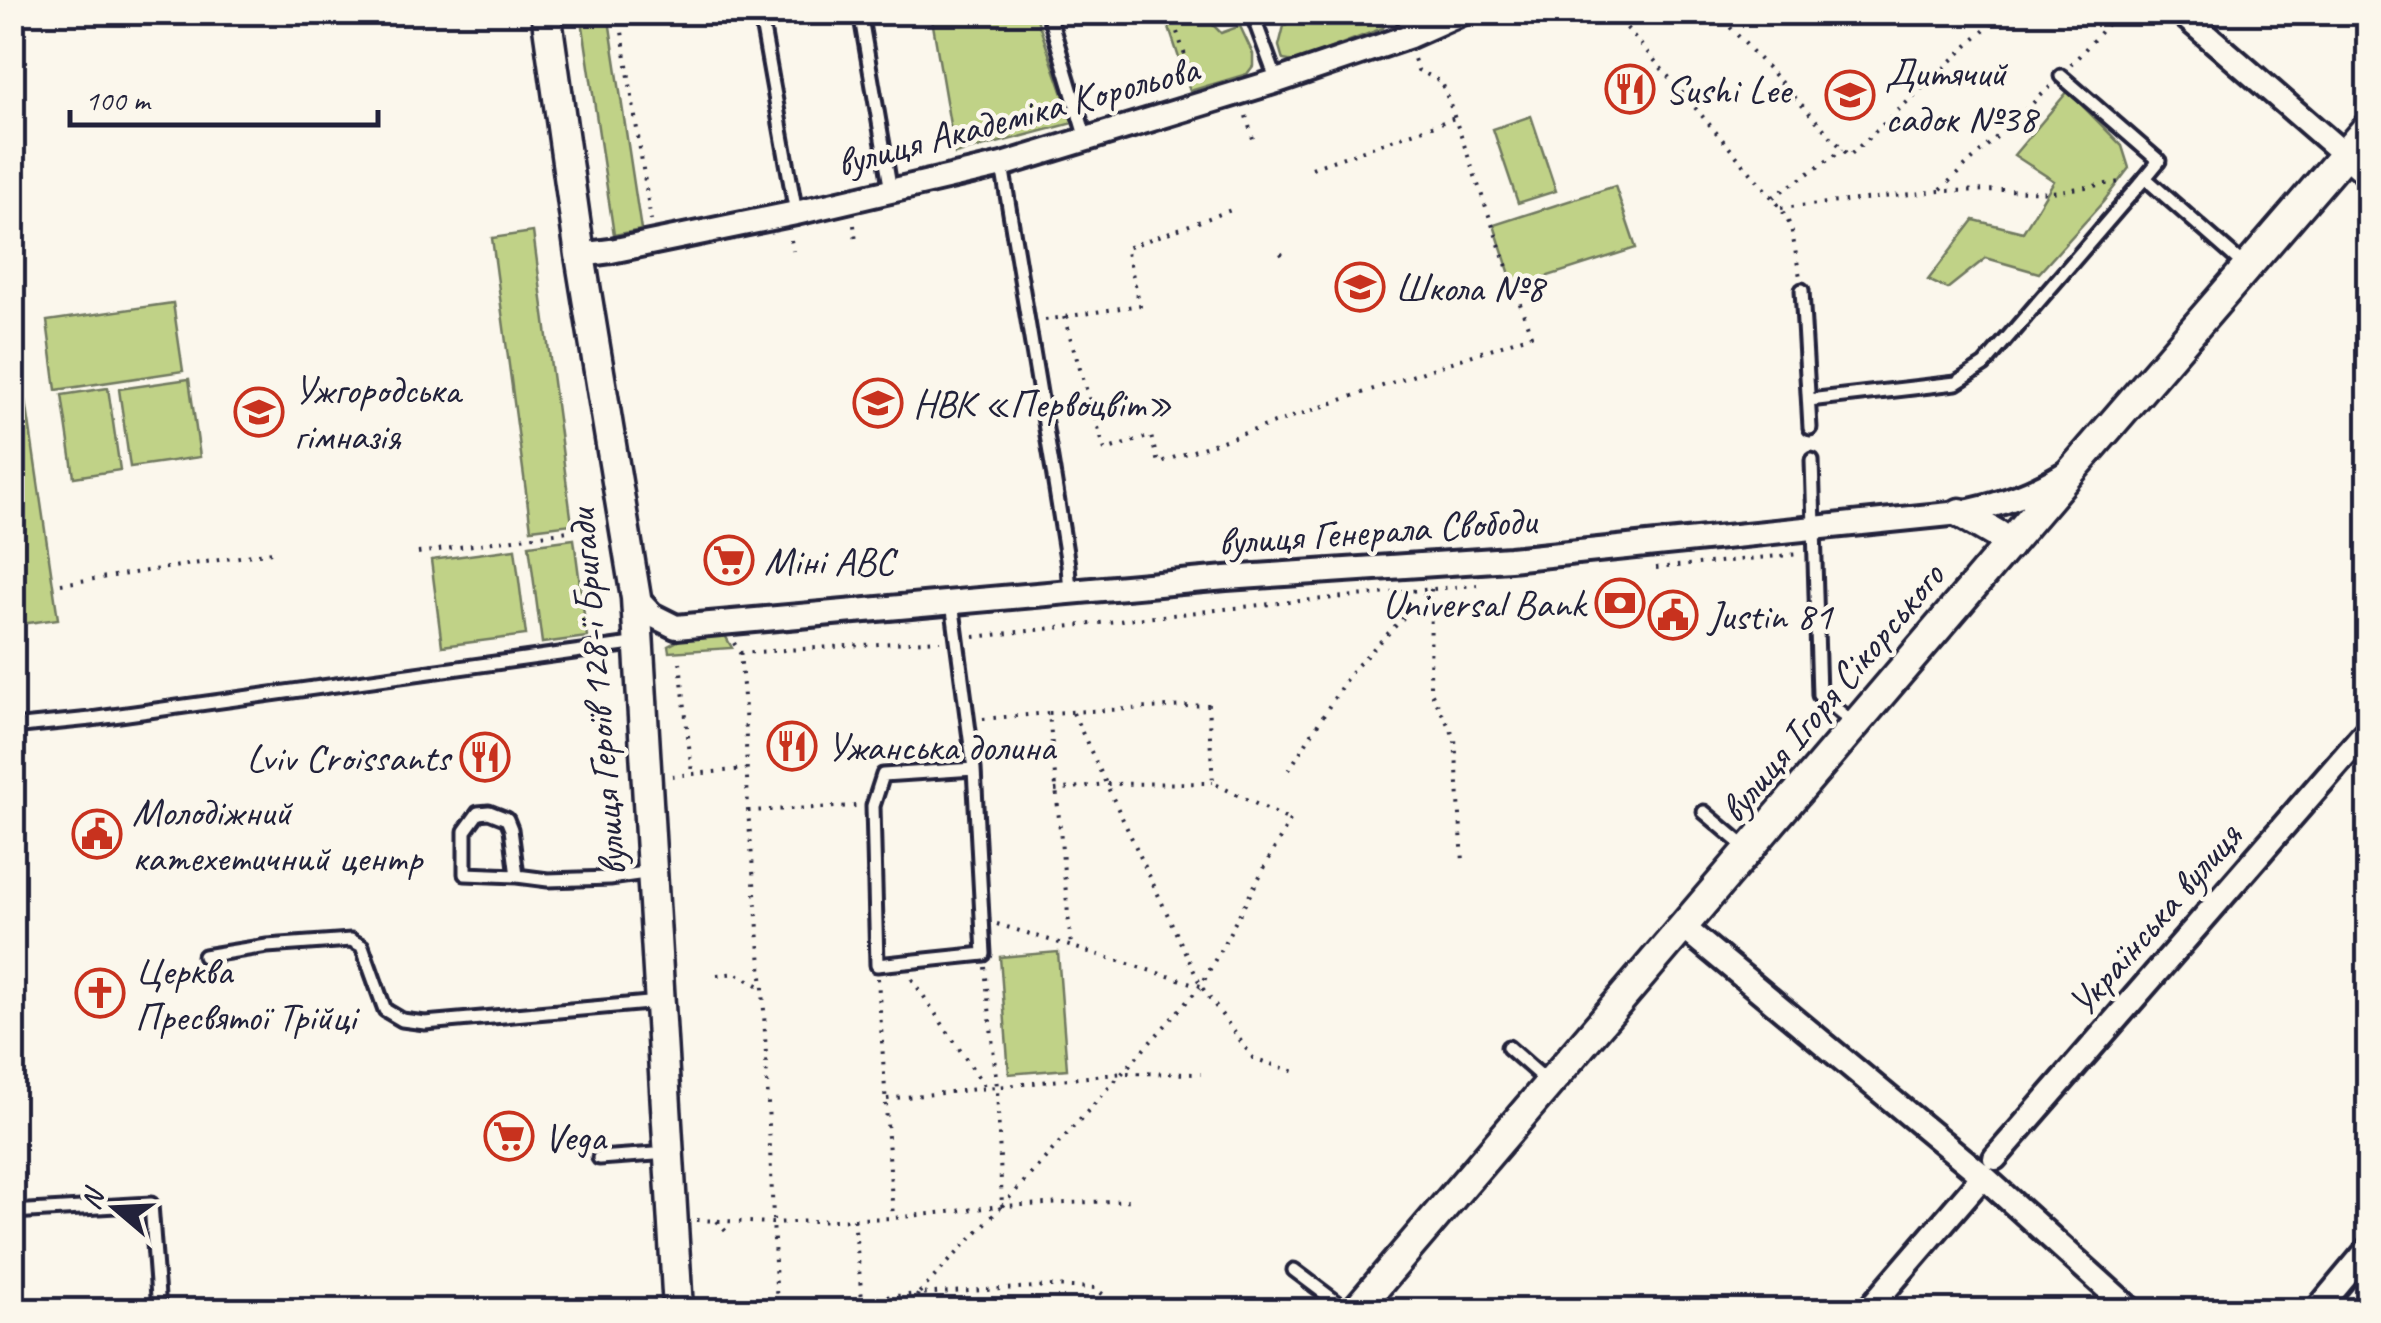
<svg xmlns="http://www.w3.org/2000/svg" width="2381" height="1323" font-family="Caveat,sans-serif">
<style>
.green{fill:#c0d287;stroke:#717a61;stroke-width:2.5}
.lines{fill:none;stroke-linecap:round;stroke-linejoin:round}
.service-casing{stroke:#22223b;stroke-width:19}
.minor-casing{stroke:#22223b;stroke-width:30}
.tertiary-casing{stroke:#22223b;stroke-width:35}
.path{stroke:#22223b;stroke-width:4;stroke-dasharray:2.5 8;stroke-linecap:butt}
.service{stroke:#fbf7ec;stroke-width:11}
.minor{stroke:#fbf7ec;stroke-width:22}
.tertiary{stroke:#fbf7ec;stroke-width:28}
.labels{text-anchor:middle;stroke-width:9;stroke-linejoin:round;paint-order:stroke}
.poi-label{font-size:40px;fill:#22223b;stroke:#fbf7ec;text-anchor:start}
.street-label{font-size:40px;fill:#22223b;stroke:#fbf7ec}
</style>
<rect width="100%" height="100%" fill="#fbf7ec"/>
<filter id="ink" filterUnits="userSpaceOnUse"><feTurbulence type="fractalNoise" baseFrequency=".01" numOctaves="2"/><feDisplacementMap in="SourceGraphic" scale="20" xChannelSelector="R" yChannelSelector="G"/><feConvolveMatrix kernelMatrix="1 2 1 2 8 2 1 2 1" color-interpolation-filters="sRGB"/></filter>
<g filter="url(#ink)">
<g class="green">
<polygon points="1390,12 1383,28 1295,62 1283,60 1279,46 1284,26 1306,13"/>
<polygon points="581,13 608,13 641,230 614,235"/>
<polygon points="931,13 1035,13 1073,123 955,154"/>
<polygon points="1164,13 1207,13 1211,23 1221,33 1240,26 1253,54 1253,66 1247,74 1190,91"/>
<polygon points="2068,91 2122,146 2129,168 2103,202 2039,273 1986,258 1947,289 1928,280 1974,220 2023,232 2054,181 2014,155"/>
<polygon points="1531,116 1556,191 1518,203 1493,129"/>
<polygon points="1615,186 1636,248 1514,287 1494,225"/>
<polygon points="533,232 572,524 531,529 492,238"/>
<polygon points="173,303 183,371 56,390 47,321"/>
<polygon points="189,379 200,457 130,467 119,389"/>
<polygon points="24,387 58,619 13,625 12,389"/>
<polygon points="108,388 120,470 74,477 62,395"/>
<polygon points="574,539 587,637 542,643 529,545"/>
<polygon points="515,549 526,635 442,646 431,560"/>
<polygon points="721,628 732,648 669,652 668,646 696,632"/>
<polygon points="1058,952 1067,1069 1009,1074 1000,957"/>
</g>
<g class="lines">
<g class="service-casing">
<g id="service">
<polyline points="760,12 796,213"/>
<polyline points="860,12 891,191"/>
<polyline points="1048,12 1086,139"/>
<polyline points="1400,12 1408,27 1410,36"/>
<polyline points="1253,16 1277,81"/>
<polyline points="2061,76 2159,161 2145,178"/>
<polyline points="1002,165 1053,471 1068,565 1070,593"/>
<polyline points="1802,290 1810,428"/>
<polyline points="1809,400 1956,383 1984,365 2145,178 2245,266"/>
<polyline points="1812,460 1819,695 1855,724"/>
<polyline points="952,602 974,769 883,775 873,806 877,965 984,954 974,769"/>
<polyline points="12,727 91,719 639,643"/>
<polyline points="1704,812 1749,850"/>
<polyline points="517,876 511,829 507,819 489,812 478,813 465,831 465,874 517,876 548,880 610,878 652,872"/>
<polyline points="204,956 267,946 351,940 362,946 385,1010 402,1020 425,1023 660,1002"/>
<polyline points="1508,1047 1550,1084"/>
<polyline points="599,1158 669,1153"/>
<polyline points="12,1212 151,1204 159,1310"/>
<polyline points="1294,1270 1347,1310"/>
</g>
</g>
<g class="minor-casing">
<g id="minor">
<polyline points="2180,12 2368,175"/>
<polyline points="580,255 611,251 796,213 1002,165 1277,81 1410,36 1464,12"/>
<path d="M636,598L652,615L676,627L1226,578L1510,559L1960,513C1997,506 2032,494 2064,474"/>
<polyline points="1683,927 1983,1176 2131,1310"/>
<polyline points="1995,1158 2368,729"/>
<polyline points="1868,1310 1983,1176"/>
<polyline points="2317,1310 2368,1249"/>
</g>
</g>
<g class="tertiary-casing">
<g id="tertiary">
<polyline points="546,12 580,255 636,598 678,1310"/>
<polyline points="1960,513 1998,535 2007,547"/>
<polyline points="1356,1310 2074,468 2368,127"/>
</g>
</g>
<g class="path">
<polyline points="619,12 651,221"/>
<polyline points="1181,12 1176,29 1194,82"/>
<polyline points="1613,12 1781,208 1791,227 1800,277"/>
<polyline points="1716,12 1849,156 2004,12"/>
<polyline points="2071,65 2118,12"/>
<polyline points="1246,116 1254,142"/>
<polyline points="1312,168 1455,118"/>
<polyline points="1941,189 2051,86"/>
<polyline points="1773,197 1843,150"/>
<polyline points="1781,208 1940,191 2005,190 2052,192 2120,182"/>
<polyline points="854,225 856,242"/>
<polyline points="791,240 793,251"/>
<polyline points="1281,253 1283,257"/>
<polyline points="1064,317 1105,450 1151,436 1158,463 1531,335 1442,82 1418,70 1413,56"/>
<polyline points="1045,320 1140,305 1126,248 1234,209"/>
<polyline points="418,553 582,529"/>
<polyline points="1656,568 1800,554"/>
<polyline points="61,584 272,552"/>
<polyline points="1431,589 1430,690 1455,738 1463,862"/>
<polyline points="974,637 1279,603 1477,585"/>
<polyline points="734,643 740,653 745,708 748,811 763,988 777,1310"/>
<polyline points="740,653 940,640"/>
<polyline points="680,662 692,773"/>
<polyline points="1049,713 1208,705 1213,783 1287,819"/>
<polyline points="1073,713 1201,986 1253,1058 1301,1074"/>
<polyline points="983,719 1049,713 1071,946"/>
<polyline points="1289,770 1350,673 1431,589"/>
<polyline points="672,776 746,769"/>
<polyline points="1055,790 1106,784 1213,783"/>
<polyline points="748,811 858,806"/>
<polyline points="997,924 1201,986 1291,818"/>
<polyline points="985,967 997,1087 1002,1206 918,1294 1052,1286 1095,1288 1115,1304"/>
<polyline points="717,975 736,973 763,988"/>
<polyline points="878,978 893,1218"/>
<polyline points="912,979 985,1087"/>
<polyline points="887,1099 1124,1073 1201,1074"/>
<polyline points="1002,1206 1200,987"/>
<polyline points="854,1219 893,1218 1002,1206 1134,1200"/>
<polyline points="697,1220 772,1223 854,1219 862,1299 918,1294 911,1310"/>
<polyline points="717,1221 729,1235"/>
</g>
<use href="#service" class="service"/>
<use href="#minor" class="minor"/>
<use href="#tertiary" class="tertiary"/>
</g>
</g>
<defs>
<g id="restaurant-ring" transform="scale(2.5)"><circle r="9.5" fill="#fbf7ec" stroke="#c8321e" stroke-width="1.5"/><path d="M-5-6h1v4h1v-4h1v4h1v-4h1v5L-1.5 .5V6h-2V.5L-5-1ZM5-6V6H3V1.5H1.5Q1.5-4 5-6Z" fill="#c8321e"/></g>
<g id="school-ring" transform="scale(2.5)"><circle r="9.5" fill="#fbf7ec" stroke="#c8321e" stroke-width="1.5"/><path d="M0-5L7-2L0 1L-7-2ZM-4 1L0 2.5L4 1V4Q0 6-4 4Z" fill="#c8321e"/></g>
<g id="supermarket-ring" transform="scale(2.5)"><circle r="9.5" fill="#fbf7ec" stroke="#c8321e" stroke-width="1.5"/><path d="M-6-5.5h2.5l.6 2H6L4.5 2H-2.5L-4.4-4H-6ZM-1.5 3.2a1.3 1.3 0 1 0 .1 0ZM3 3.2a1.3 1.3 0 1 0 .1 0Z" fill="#c8321e"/></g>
<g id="bank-ring" transform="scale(2.5)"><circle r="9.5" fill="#fbf7ec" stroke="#c8321e" stroke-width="1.5"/><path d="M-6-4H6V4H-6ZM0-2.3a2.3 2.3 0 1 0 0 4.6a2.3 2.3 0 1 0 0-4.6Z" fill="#c8321e"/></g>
<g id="civic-ring" transform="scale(2.5)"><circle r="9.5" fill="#fbf7ec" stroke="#c8321e" stroke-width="1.5"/><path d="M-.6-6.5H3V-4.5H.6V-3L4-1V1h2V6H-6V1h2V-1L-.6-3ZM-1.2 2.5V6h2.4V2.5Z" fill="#c8321e"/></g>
<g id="church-ring" transform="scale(2.5)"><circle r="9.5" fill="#fbf7ec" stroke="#c8321e" stroke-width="1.5"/><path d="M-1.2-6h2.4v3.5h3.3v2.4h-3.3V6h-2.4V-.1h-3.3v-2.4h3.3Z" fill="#c8321e"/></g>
</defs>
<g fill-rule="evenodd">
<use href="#restaurant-ring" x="1630" y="89"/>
<use href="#school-ring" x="1850" y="95"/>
<use href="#school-ring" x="1360" y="287"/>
<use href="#school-ring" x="878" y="403"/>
<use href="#school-ring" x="259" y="412"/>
<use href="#supermarket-ring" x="729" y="560"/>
<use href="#bank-ring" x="1620" y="603"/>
<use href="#civic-ring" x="1673" y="615"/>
<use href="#restaurant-ring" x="792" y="746"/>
<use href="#restaurant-ring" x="485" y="757"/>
<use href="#civic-ring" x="97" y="834"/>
<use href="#church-ring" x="100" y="993"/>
<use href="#supermarket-ring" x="509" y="1136"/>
</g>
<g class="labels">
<g class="poi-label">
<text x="1885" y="86">Дитячий<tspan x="1885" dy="46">садок №38</tspan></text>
<text x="1665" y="103">Sushi Lee</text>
<text x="1395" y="301">Школа №8</text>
<text x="294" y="403">Ужгородська<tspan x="294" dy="46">гімназія</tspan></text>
<text x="913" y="417">НВК «Первоцвіт»</text>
<text x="764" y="574">Міні ABC</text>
<text x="1585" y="617" text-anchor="end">Universal Bank</text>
<text x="1708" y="629">Justin 81</text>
<text x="827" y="760">Ужанська долина</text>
<text x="450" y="771" text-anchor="end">Lviv Croissants</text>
<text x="132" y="825">Молодіжний<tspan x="132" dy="46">катехетичний центр</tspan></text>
<text x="135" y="984">Церква<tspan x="135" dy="46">Пресвятої Трійці</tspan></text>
<text x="544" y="1150">Vega</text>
</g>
<g class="street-label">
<text transform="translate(1017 115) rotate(-15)" y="14">вулиця Академіка Корольова</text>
<text transform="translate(1377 530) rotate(-4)" y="14">вулиця Генерала Свободи</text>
<text transform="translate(1831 692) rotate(-50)" y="14">вулиця Ігоря Сікорського</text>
<text transform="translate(596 693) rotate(-95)" y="14">вулиця Героїв 128-ї Бригади</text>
<text transform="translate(2154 919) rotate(-49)" y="14">Українська вулиця</text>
</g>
</g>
<rect width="2381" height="1323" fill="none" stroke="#fbf7ec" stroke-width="50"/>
<rect x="25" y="25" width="2331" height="1273" fill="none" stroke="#22223b" stroke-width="4" filter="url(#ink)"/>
<g transform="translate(115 1208) rotate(289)" stroke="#fbf7ec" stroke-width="8" paint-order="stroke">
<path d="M0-8L18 38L0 25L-18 38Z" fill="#22223b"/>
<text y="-15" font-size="28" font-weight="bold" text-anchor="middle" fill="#22223b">N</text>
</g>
<path d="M70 110v15h308v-15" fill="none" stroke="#22223b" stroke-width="5"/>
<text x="85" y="110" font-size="30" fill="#22223b" stroke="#fbf7ec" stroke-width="8" paint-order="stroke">100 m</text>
</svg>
